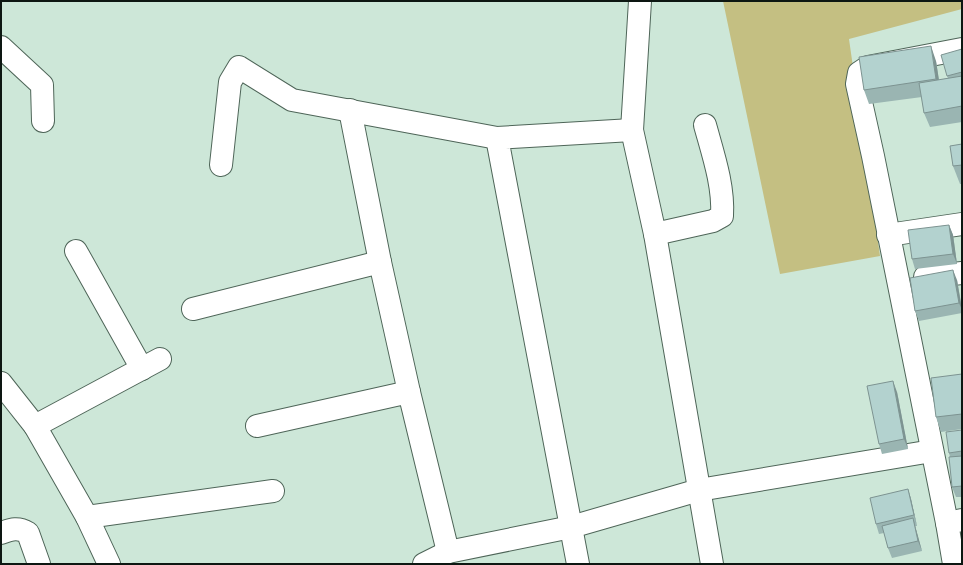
<svg xmlns="http://www.w3.org/2000/svg" width="963" height="565" font-family="Quicksand,sans-serif">
<style>
.green{fill:#c4bf82}
.lines{fill:none;stroke-linecap:round;stroke-linejoin:round}
.minor-casing{stroke:#4e6558;stroke-width:24}
.minor{stroke:#fff;stroke-width:22}
.wall{fill:#9ab5b2}
.shaded-wall{fill:#7d9391}
.building{fill:#b3d2cf;stroke:#7d9391}
</style>
<rect width="100%" height="100%" fill="#cde7d8"/>
<polygon class="green" points="723,1 962,1 962,9 849,39 880,256 780,274"/>
<g class="lines">
<g class="minor-casing">
<g id="minor">
<polyline points="640,1 632,130 655,234 712,564"/>
<polyline points="1,47 42,85 43,121"/>
<polyline points="350,110 380,262"/>
<polyline points="221,165 230,82 239,67 292,100 497,138"/>
<path d="M655,234L713,221L722,216C724,186 713,154 705,125"/>
<polyline points="888,235 962,224"/>
<polyline points="76,251 142,369"/>
<polyline points="925,277 962,273"/>
<polyline points="193,309 380,262 409,392"/>
<polyline points="1,383 35,426"/>
<polyline points="257,426 409,392 448,552"/>
<polyline points="87,517 35,426 160,359"/>
<polyline points="947,523 873,156 857,84 859,73 868,67 962,49"/>
<path d="M1,533C12,529 18,527 28,533L39,564"/>
<polyline points="109,564 87,517 273,491"/>
<polyline points="424,564 448,552 571,527 699,490 932,451"/>
<polyline points="578,564 497,138 632,130"/>
<polyline points="954,564 947,523 962,520"/>
</g>
</g>
<use href="#minor" class="minor"/>
</g>
<g class="wall">
<polygon points="962,49 962,122 930,127 924,113 922,97 869,104 864,90 936,61 939,80 948,78 947,76"/>
<polygon points="962,144 962,184 960,184 953,166"/>
<polygon points="949,225 953,235 957,264 915,269 912,259"/>
<polygon points="957,280 962,308 962,313 919,321 915,311"/>
<polygon points="962,374 962,429 941,432 936,417"/>
<polygon points="897,392 908,449 882,454 879,444"/>
<polygon points="962,430 962,497 956,497 952,487 950,457 949,453"/>
<polygon points="908,489 911,499 917,526 915,526 922,551 892,558 888,548 884,533 879,534 876,524"/>
</g>
<g class="shaded-wall">
<polygon points="931,46 936,61 941,94 936,79"/>
<polygon points="949,225 953,235 957,264 953,254"/>
<polygon points="953,270 957,280 962,310 959,303"/>
<polygon points="893,381 897,392 908,449 904,439"/>
<polygon points="908,489 911,499 917,526 914,515"/>
<polygon points="913,518 922,551 918,541"/>
</g>
<g class="building">
<polygon points="931,46 936,79 864,90 859,57"/>
<polygon points="962,49 962,72 947,76 941,55"/>
<polygon points="962,76 962,106 924,113 919,83"/>
<polygon points="962,144 962,165 953,166 950,146"/>
<polygon points="949,225 953,254 912,259 908,230"/>
<polygon points="953,270 959,303 915,311 910,278"/>
<polygon points="962,374 962,414 936,417 931,378"/>
<polygon points="893,381 904,439 879,444 867,386"/>
<polygon points="962,430 962,451 949,453 946,432"/>
<polygon points="962,456 962,486 952,487 949,457"/>
<polygon points="908,489 914,515 876,524 870,498"/>
<polygon points="913,518 918,541 888,548 882,526"/>
</g>
<rect width="963" height="565" fill="none" stroke="#0d1712" stroke-width="4"/>
</svg>
